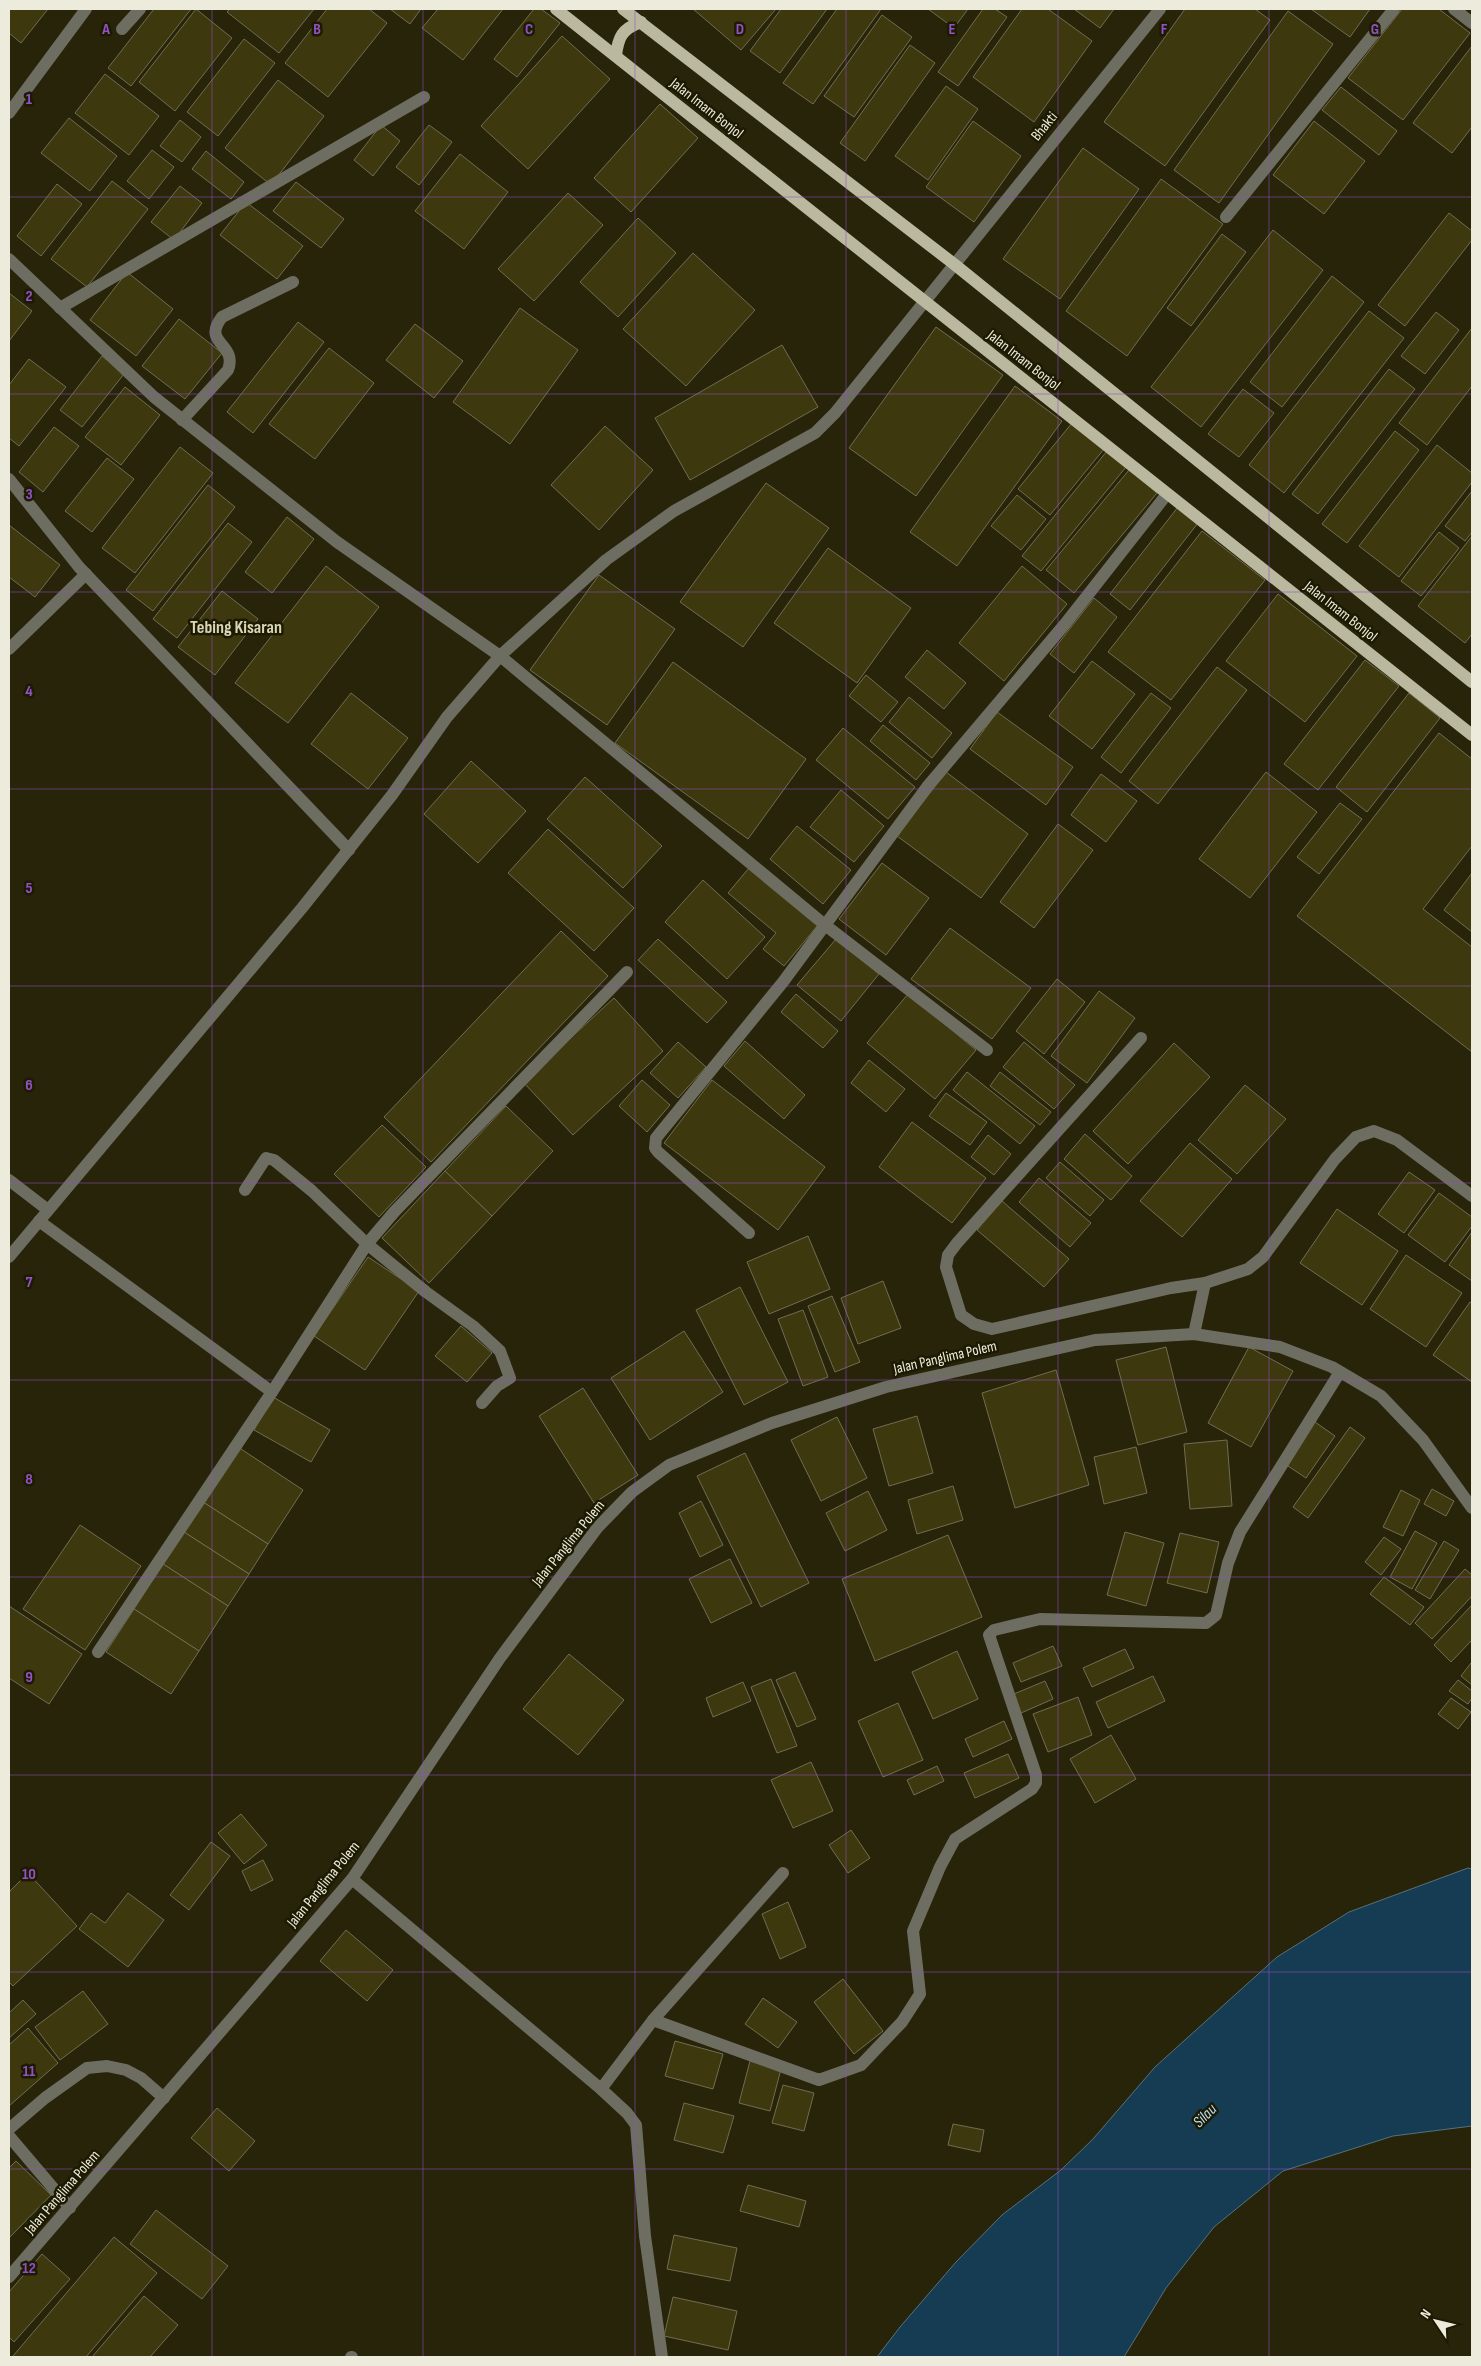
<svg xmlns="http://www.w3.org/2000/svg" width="1481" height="2366" font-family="'Sofia Sans Condensed',sans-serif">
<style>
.water{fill:#153c53;stroke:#56717c}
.building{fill:#3d380e;stroke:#706d52}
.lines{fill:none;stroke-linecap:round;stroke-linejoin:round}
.minor{stroke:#6e6d61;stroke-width:12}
.major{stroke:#bab89e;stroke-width:12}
.grid{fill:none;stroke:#9252c5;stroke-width:1;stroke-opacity:0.55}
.labels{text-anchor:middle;stroke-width:5;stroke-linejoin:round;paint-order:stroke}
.street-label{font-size:15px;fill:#edecdc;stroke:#1d1a02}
.water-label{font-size:16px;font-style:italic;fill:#b8ddf5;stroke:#1d1a02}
.quarter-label{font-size:18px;font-weight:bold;fill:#d9d6b8;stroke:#1d1a02}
.grid-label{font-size:16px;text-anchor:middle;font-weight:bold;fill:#9252c5;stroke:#1d1a02;stroke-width:5;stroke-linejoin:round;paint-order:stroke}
</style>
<rect width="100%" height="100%" fill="#27240a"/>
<polygon class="water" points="1468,1868 1472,1869 1472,2126 1393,2136 1283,2171 1214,2227 1166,2288 1124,2357 877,2357 900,2327 956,2262 1002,2215 1061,2170 1093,2139 1155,2067 1277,1957 1349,1912"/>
<g class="building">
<polygon points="9,9 48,9 21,43 9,33"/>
<polygon points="154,9 191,9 131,86 108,68"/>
<polygon points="196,9 232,38 175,111 139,82"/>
<polygon points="230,9 314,9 279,53 227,12"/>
<polygon points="327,9 369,9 387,23 328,97 285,63"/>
<polygon points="390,9 421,9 410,24"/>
<polygon points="438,9 503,9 463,60 422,28"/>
<polygon points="534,9 541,9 560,23 517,77 494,59"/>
<polygon points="693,9 776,9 741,50"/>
<polygon points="781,9 827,9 780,73 750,51"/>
<polygon points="837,9 881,9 813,104 783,83"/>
<polygon points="928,9 968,9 954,28"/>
<polygon points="983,9 995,9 1007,17 958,86 938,72"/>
<polygon points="1022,9 1048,9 1092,41 1034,122 973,77"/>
<polygon points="1074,9 1114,9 1100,28"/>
<polygon points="1185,9 1255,9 1270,20 1165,166 1104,122"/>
<polygon points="1311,9 1370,9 1350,37"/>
<polygon points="1402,9 1439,9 1470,33 1403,120 1348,78"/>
<polygon points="1288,11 1333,44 1219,203 1174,170"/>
<polygon points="882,15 912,37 854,117 824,96"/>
<polygon points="562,36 610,79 528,169 481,126"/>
<polygon points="244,39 275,63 218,136 187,112"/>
<polygon points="910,45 935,63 865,161 840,143"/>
<polygon points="1472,46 1472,127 1452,153 1413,123"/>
<polygon points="105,74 159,116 129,155 75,113"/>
<polygon points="278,80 324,116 271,185 225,148"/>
<polygon points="946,86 978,109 928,180 895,156"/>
<polygon points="1341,87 1397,131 1379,155 1322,110"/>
<polygon points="660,104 698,138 631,212 594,178"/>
<polygon points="69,118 117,156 90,191 41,153"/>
<polygon points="180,120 201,137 182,162 160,146"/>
<polygon points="973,121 1021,156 974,222 926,187"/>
<polygon points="1314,121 1365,161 1324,214 1273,175"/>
<polygon points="381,125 400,141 373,176 354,160"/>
<polygon points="429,125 452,142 419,185 396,167"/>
<polygon points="1083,148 1139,189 1060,299 1003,259"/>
<polygon points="152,150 174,167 149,199 127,181"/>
<polygon points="206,151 244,182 231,199 192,169"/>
<polygon points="460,154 508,192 464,249 415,211"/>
<polygon points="1161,179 1223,224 1127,356 1066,311"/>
<polygon points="112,181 148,209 87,287 51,259"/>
<polygon points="296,182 344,219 321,248 273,211"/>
<polygon points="57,184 82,204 41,256 17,236"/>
<polygon points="180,186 202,203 174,240 151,222"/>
<polygon points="568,193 603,225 534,301 498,269"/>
<polygon points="246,202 303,246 277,279 220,235"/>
<polygon points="1449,213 1472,231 1472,240 1405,326 1378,305"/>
<polygon points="638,218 676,253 618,317 580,282"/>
<polygon points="1273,230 1323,270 1201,427 1151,387"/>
<polygon points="1222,234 1246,252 1191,326 1167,308"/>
<polygon points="693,253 755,310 686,386 623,329"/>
<polygon points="127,272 173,309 136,356 90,320"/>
<polygon points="1332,276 1364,302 1282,407 1250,382"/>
<polygon points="9,293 32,311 9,341"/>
<polygon points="520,308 578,350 510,444 453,402"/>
<polygon points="1369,311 1404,338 1284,493 1249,465"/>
<polygon points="1436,312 1459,330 1425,374 1401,356"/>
<polygon points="179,319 222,353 185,399 142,366"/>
<polygon points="298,322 324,342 253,433 227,412"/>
<polygon points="415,324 463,361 434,398 386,360"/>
<polygon points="936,327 1003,375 916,496 849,448"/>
<polygon points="1472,328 1472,386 1427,445 1399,423"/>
<polygon points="782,345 818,407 690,480 655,418"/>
<polygon points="329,348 374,383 315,459 269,424"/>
<polygon points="102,356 124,374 82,427 60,410"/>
<polygon points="29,359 66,387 19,446 9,438 9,385"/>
<polygon points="1389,369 1415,389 1318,514 1292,494"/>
<polygon points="1015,386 1062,421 957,566 910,532"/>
<polygon points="125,387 160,415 121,465 85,437"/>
<polygon points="1243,389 1274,413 1239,457 1208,434"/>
<polygon points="1072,423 1104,449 1050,515 1018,489"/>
<polygon points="605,426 653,470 599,530 551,485"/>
<polygon points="54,427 79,446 43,492 19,472"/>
<polygon points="1395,431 1419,450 1347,543 1322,524"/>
<polygon points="1437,445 1472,473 1472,482 1399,577 1359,546"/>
<polygon points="180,447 213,473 135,573 102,548"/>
<polygon points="1107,451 1126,467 1041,571 1022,556"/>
<polygon points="107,458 134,479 92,532 65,511"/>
<polygon points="1129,470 1157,493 1074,593 1046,570"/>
<polygon points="766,483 829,528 743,647 680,602"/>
<polygon points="208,485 235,507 153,611 126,590"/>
<polygon points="1472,491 1472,532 1465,541 1445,526"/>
<polygon points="1017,495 1046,519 1021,550 991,526"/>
<polygon points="1178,507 1198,523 1130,610 1110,594"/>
<polygon points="287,517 314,539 272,593 245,572"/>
<polygon points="228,523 252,542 177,638 153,619"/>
<polygon points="9,525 60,565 35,597 9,577"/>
<polygon points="1202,531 1265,580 1171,700 1108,652"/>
<polygon points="1439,532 1459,548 1421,596 1401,581"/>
<polygon points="1472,536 1472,634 1465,643 1418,606"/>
<polygon points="828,548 911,608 857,683 774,623"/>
<polygon points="326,566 379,607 288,723 235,683"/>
<polygon points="1022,566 1067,604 1004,681 959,643"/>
<polygon points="599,575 675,629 607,725 530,670"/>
<polygon points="222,591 258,619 215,675 178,647"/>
<polygon points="1278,594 1357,656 1305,722 1226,661"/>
<polygon points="1094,598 1117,617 1074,673 1050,654"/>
<polygon points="927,650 966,683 944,709 905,677"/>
<polygon points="1365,660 1399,686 1318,790 1284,764"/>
<polygon points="1092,661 1135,694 1092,749 1049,716"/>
<polygon points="673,662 806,759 748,839 615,743"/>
<polygon points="1217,667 1247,690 1158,804 1129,781"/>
<polygon points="866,675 898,702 881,722 849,696"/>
<polygon points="351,693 408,738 368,789 311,744"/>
<polygon points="1151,693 1171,708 1121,773 1101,757"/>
<polygon points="1409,693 1440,718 1367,812 1336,787"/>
<polygon points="909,697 952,733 932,758 889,722"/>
<polygon points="997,712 1073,767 1046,805 970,749"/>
<polygon points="883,725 930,763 916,780 870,741"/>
<polygon points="843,728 915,787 888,819 816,760"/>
<polygon points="1439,733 1472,759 1472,846 1423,909 1472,947 1472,1052 1297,916"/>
<polygon points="471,761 526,811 478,863 424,814"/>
<polygon points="946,772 1028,834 981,898 897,836"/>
<polygon points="1266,772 1317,812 1250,898 1199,859"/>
<polygon points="1101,774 1137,801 1106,842 1071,815"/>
<polygon points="585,777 662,846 623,888 547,819"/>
<polygon points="841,790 884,826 854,862 810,827"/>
<polygon points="1340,803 1362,819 1319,874 1297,857"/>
<polygon points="1058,824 1093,850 1034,928 1000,902"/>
<polygon points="797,826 851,870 823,904 770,859"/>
<polygon points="548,829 634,908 594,951 508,873"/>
<polygon points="882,863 929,898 886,955 839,919"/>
<polygon points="749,868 818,925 784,966 763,949 776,933 728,893"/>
<polygon points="1472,873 1472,932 1444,910"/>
<polygon points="703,880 765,937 727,979 665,922"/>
<polygon points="950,928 1031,988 992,1039 911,979"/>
<polygon points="561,931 608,976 431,1162 384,1117"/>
<polygon points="658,939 727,1002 707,1023 638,960"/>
<polygon points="836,939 879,974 841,1021 797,985"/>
<polygon points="1057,979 1085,1002 1044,1054 1016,1031"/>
<polygon points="1099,991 1135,1018 1087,1083 1051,1056"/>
<polygon points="796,994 838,1031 823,1048 781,1012"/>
<polygon points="908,994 976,1050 935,1099 867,1043"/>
<polygon points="614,998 663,1051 573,1135 523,1082"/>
<polygon points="745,1041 805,1095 784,1119 724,1066"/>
<polygon points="678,1042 706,1067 678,1098 650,1073"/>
<polygon points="1024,1042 1075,1085 1054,1109 1003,1067"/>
<polygon points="1174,1043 1210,1077 1128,1164 1093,1131"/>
<polygon points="869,1060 905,1089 886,1112 851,1083"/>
<polygon points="967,1072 1035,1126 1020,1144 953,1090"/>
<polygon points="1000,1072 1051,1112 1040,1125 990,1086"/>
<polygon points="642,1080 670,1105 647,1132 619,1106"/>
<polygon points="712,1080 825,1167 778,1230 664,1143"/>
<polygon points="1245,1085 1286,1119 1237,1174 1198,1140"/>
<polygon points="946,1093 987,1122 970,1145 929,1116"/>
<polygon points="506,1106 553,1151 492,1216 445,1171"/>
<polygon points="912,1122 986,1178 952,1223 879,1167"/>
<polygon points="382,1125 426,1167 379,1217 334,1174"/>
<polygon points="1085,1134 1132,1176 1111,1200 1064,1159"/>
<polygon points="988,1135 1011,1154 994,1175 971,1157"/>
<polygon points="1190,1143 1232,1179 1182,1237 1140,1201"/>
<polygon points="1060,1162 1104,1200 1090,1216 1046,1178"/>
<polygon points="445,1171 492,1216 429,1283 382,1238"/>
<polygon points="1409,1172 1435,1190 1404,1233 1378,1214"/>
<polygon points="1039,1178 1091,1223 1070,1247 1019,1202"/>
<polygon points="1439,1193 1472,1217 1472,1226 1445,1262 1408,1235"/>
<polygon points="1002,1201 1069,1259 1044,1287 977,1230"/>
<polygon points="1337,1209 1398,1251 1362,1305 1300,1263"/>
<polygon points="1472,1232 1472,1281 1449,1265"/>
<polygon points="808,1236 830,1289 769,1314 747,1262"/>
<polygon points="1406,1255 1462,1293 1426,1347 1370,1309"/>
<polygon points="368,1257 419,1291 365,1370 314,1336"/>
<polygon points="883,1281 901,1328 858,1344 841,1298"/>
<polygon points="740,1287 788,1382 744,1405 696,1310"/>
<polygon points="832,1296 860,1362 835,1372 808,1306"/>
<polygon points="1470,1302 1472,1303 1472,1382 1433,1355"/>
<polygon points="803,1310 828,1377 803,1386 778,1319"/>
<polygon points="461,1326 492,1353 467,1382 435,1356"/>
<polygon points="684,1331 723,1392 650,1440 611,1378"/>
<polygon points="1166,1347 1187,1432 1138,1445 1116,1360"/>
<polygon points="1249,1347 1293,1371 1251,1447 1208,1423"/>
<polygon points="1056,1370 1089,1485 1015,1508 982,1393"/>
<polygon points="583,1388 638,1475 594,1503 539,1416"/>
<polygon points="273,1397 330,1430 311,1462 254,1430"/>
<polygon points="917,1416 933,1473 889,1486 873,1429"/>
<polygon points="837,1417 867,1478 821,1501 791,1440"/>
<polygon points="1315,1422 1335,1436 1306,1478 1285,1464"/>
<polygon points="1350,1427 1365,1438 1308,1518 1293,1507"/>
<polygon points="1227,1440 1232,1506 1190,1509 1184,1444"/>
<polygon points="238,1447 303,1490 268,1544 203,1502"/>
<polygon points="1136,1447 1147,1493 1104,1504 1094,1457"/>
<polygon points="745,1453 809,1583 761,1607 697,1476"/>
<polygon points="953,1486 963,1520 917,1534 908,1500"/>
<polygon points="1432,1489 1454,1501 1446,1516 1424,1504"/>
<polygon points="1401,1490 1420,1500 1403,1536 1383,1527"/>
<polygon points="868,1491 887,1530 845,1551 826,1513"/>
<polygon points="701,1501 723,1545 700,1557 679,1513"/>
<polygon points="203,1502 268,1544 249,1574 184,1532"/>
<polygon points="80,1525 141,1566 85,1650 23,1609"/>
<polygon points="1415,1531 1437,1543 1412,1589 1390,1577"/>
<polygon points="184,1532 249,1574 228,1606 163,1564"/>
<polygon points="1125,1532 1164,1543 1146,1606 1107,1595"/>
<polygon points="1180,1533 1219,1542 1207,1593 1167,1583"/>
<polygon points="948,1535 982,1617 875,1661 842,1579"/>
<polygon points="1384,1537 1401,1549 1381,1575 1365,1562"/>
<polygon points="1444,1541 1459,1550 1430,1599 1415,1590"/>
<polygon points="730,1559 752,1603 711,1623 689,1579"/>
<polygon points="163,1564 228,1606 199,1651 134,1609"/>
<polygon points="1465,1569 1472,1575 1472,1596 1432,1639 1415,1623"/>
<polygon points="1384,1577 1424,1607 1410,1625 1370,1594"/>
<polygon points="1472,1605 1472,1640 1451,1662 1434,1645"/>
<polygon points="9,1606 82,1654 49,1704 9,1678"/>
<polygon points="134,1609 199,1651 171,1694 106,1652"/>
<polygon points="1053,1646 1062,1666 1021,1682 1013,1663"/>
<polygon points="1125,1649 1134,1668 1092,1687 1083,1668"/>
<polygon points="957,1651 978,1699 933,1719 912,1672"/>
<polygon points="569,1654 624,1700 578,1755 523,1709"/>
<polygon points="1471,1663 1472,1664 1472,1685 1461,1676"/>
<polygon points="795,1672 816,1719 797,1727 776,1680"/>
<polygon points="1153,1676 1165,1701 1108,1728 1096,1702"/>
<polygon points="771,1679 797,1746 777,1753 751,1687"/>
<polygon points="1458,1680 1472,1691 1472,1698 1468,1704 1449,1691"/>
<polygon points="1045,1681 1053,1699 1021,1713 1014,1694"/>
<polygon points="743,1682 751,1701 713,1717 706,1698"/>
<polygon points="1078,1697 1092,1735 1048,1752 1033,1714"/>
<polygon points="1451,1698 1471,1712 1458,1729 1438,1714"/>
<polygon points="898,1703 923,1760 883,1777 858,1721"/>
<polygon points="1004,1721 1012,1739 973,1757 965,1739"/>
<polygon points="1111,1735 1136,1779 1095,1803 1070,1759"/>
<polygon points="1008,1754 1019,1778 975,1798 964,1773"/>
<polygon points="811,1762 833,1811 793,1828 771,1780"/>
<polygon points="937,1766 944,1781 914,1795 907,1780"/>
<polygon points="241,1814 267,1845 244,1864 218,1833"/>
<polygon points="851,1830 870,1858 848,1873 829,1845"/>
<polygon points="211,1842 230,1856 189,1910 170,1895"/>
<polygon points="263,1860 273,1880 251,1891 242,1871"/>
<polygon points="28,1873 77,1926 13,1986 9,1982 9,1892"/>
<polygon points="128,1893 164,1920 128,1967 79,1929 91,1913 105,1923"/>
<polygon points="788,1902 806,1947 780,1959 762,1914"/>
<polygon points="346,1930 393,1970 367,2001 320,1961"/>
<polygon points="843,1979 883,2031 854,2054 814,2002"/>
<polygon points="83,1991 108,2024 60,2060 35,2027"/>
<polygon points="763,1998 797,2022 778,2048 745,2024"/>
<polygon points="23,2000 36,2014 9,2038 9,2013"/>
<polygon points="28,2028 58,2063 9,2106 9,2045"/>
<polygon points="675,2041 723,2054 713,2089 665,2076"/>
<polygon points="750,2061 781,2069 770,2111 739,2103"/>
<polygon points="783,2085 814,2093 804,2131 772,2123"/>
<polygon points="684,2103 734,2116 723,2153 674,2140"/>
<polygon points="217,2108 255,2141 229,2171 191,2138"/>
<polygon points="953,2124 984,2130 980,2152 948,2145"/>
<polygon points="16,2161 51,2195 9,2238 9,2168"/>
<polygon points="748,2185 806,2201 799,2227 740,2211"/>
<polygon points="156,2210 228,2266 202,2299 130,2244"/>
<polygon points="674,2235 737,2248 730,2281 667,2269"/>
<polygon points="114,2237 157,2273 86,2357 15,2357 13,2356"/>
<polygon points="42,2254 70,2279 14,2342 9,2337 9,2292"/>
<polygon points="144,2296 178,2325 150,2357 92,2357"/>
<polygon points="673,2297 737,2311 728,2350 664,2336"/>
</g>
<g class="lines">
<g class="minor">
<polyline points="1454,9 1472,23"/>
<polyline points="122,29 140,9"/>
<polyline points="9,113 86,9"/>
<polyline points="1226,217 1394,9"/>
<polyline points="9,259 154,397 337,542 500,656 825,925 987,1050"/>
<polyline points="60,308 424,97"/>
<path d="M182,420L228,370C238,343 201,344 222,317L293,282"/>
<polyline points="9,479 79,567 349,850"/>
<polyline points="9,649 86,574"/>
<polyline points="1141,1038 957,1243 948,1255 946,1267 961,1315 974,1324 992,1329 1171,1288 1205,1283 1194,1334"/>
<polyline points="9,1180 48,1210"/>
<polyline points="245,1190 266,1158 274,1160 312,1191 367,1244 426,1292 473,1326 500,1351 510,1378 497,1386 482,1403"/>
<polyline points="39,1221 272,1392"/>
<polyline points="749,1233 658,1152 655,1148 656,1138 783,982 927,787 1065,624 1167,494"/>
<polyline points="9,1257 302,908 392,795 447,717 500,656 606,560 674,511 815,433 835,413 1160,9"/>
<polyline points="1205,1283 1248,1269 1263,1257 1335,1159 1356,1137 1374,1131 1397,1140 1472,1196"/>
<polyline points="98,1652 272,1392 367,1244 395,1211 627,972"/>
<polyline points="352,1879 601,2089 627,2113 636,2125 645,2236 662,2357"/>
<polyline points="653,2020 819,2080 861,2065 902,2022 920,1994 913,1931 940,1867 955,1839 1032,1789 1036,1783 1036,1775 989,1635 994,1630 1040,1619 1206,1623 1216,1615 1228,1563 1240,1532 1340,1372"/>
<polyline points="601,2089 653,2020 783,1873"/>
<polyline points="9,2129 45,2098 87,2068 107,2066 126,2070 141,2078 164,2098"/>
<polyline points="9,2136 70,2208"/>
<polyline points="9,2277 352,1879 500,1658 598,1527 632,1492 669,1465 772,1423 886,1387 1095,1340 1194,1334 1280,1347 1332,1367 1381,1396 1423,1440 1472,1508"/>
<polyline points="351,2357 352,2357"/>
</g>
<g class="major">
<polyline points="556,9 1472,735"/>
<polyline points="623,9 954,264 1472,682"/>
<path d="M616,56C618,37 622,29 641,22"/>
</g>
</g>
<path class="grid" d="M212,9V2357M423,9V2357M635,9V2357M846,9V2357M1058,9V2357M1269,9V2357M9,197H1472M9,394H1472M9,592H1472M9,789H1472M9,986H1472M9,1183H1472M9,1380H1472M9,1577H1472M9,1775H1472M9,1972H1472M9,2169H1472"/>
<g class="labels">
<g class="street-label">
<text transform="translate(707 108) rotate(38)" y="5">Jalan Imam Bonjol</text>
<text transform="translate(1044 126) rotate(-51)" y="5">Bhakti</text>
<text transform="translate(1024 360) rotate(38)" y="5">Jalan Imam Bonjol</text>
<text transform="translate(1341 611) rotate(38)" y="5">Jalan Imam Bonjol</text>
<text transform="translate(945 1357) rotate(-13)" y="5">Jalan Panglima Polem</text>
<text transform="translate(568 1543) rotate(-51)" y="5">Jalan Panglima Polem</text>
<text transform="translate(323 1884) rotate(-51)" y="5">Jalan Panglima Polem</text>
<text transform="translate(62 2192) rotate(-49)" y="5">Jalan Panglima Polem</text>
</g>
<g class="water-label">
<text transform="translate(1204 2115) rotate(-45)" y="6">Silau</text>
</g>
<g class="quarter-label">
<text x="236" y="633">Tebing Kisaran</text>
</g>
</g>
<g class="grid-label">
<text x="106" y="34">A</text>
<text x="317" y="34">B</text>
<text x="529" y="34">C</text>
<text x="740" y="34">D</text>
<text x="952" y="34">E</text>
<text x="1164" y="34">F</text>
<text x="1375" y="34">G</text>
<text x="29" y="104">1</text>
<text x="29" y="301">2</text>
<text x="29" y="499">3</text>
<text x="29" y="696">4</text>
<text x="29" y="893">5</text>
<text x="29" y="1090">6</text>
<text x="29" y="1287">7</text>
<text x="29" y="1484">8</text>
<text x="29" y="1682">9</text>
<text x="29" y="1879">10</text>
<text x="29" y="2076">11</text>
<text x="29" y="2273">12</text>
</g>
<rect width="1481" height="2366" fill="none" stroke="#edecdc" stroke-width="20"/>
<g transform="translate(1436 2321) rotate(305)" stroke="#1d1a02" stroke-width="4" paint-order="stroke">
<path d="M0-4L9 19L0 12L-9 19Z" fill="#edecdc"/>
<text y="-8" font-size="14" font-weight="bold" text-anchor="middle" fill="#edecdc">N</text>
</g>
</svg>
